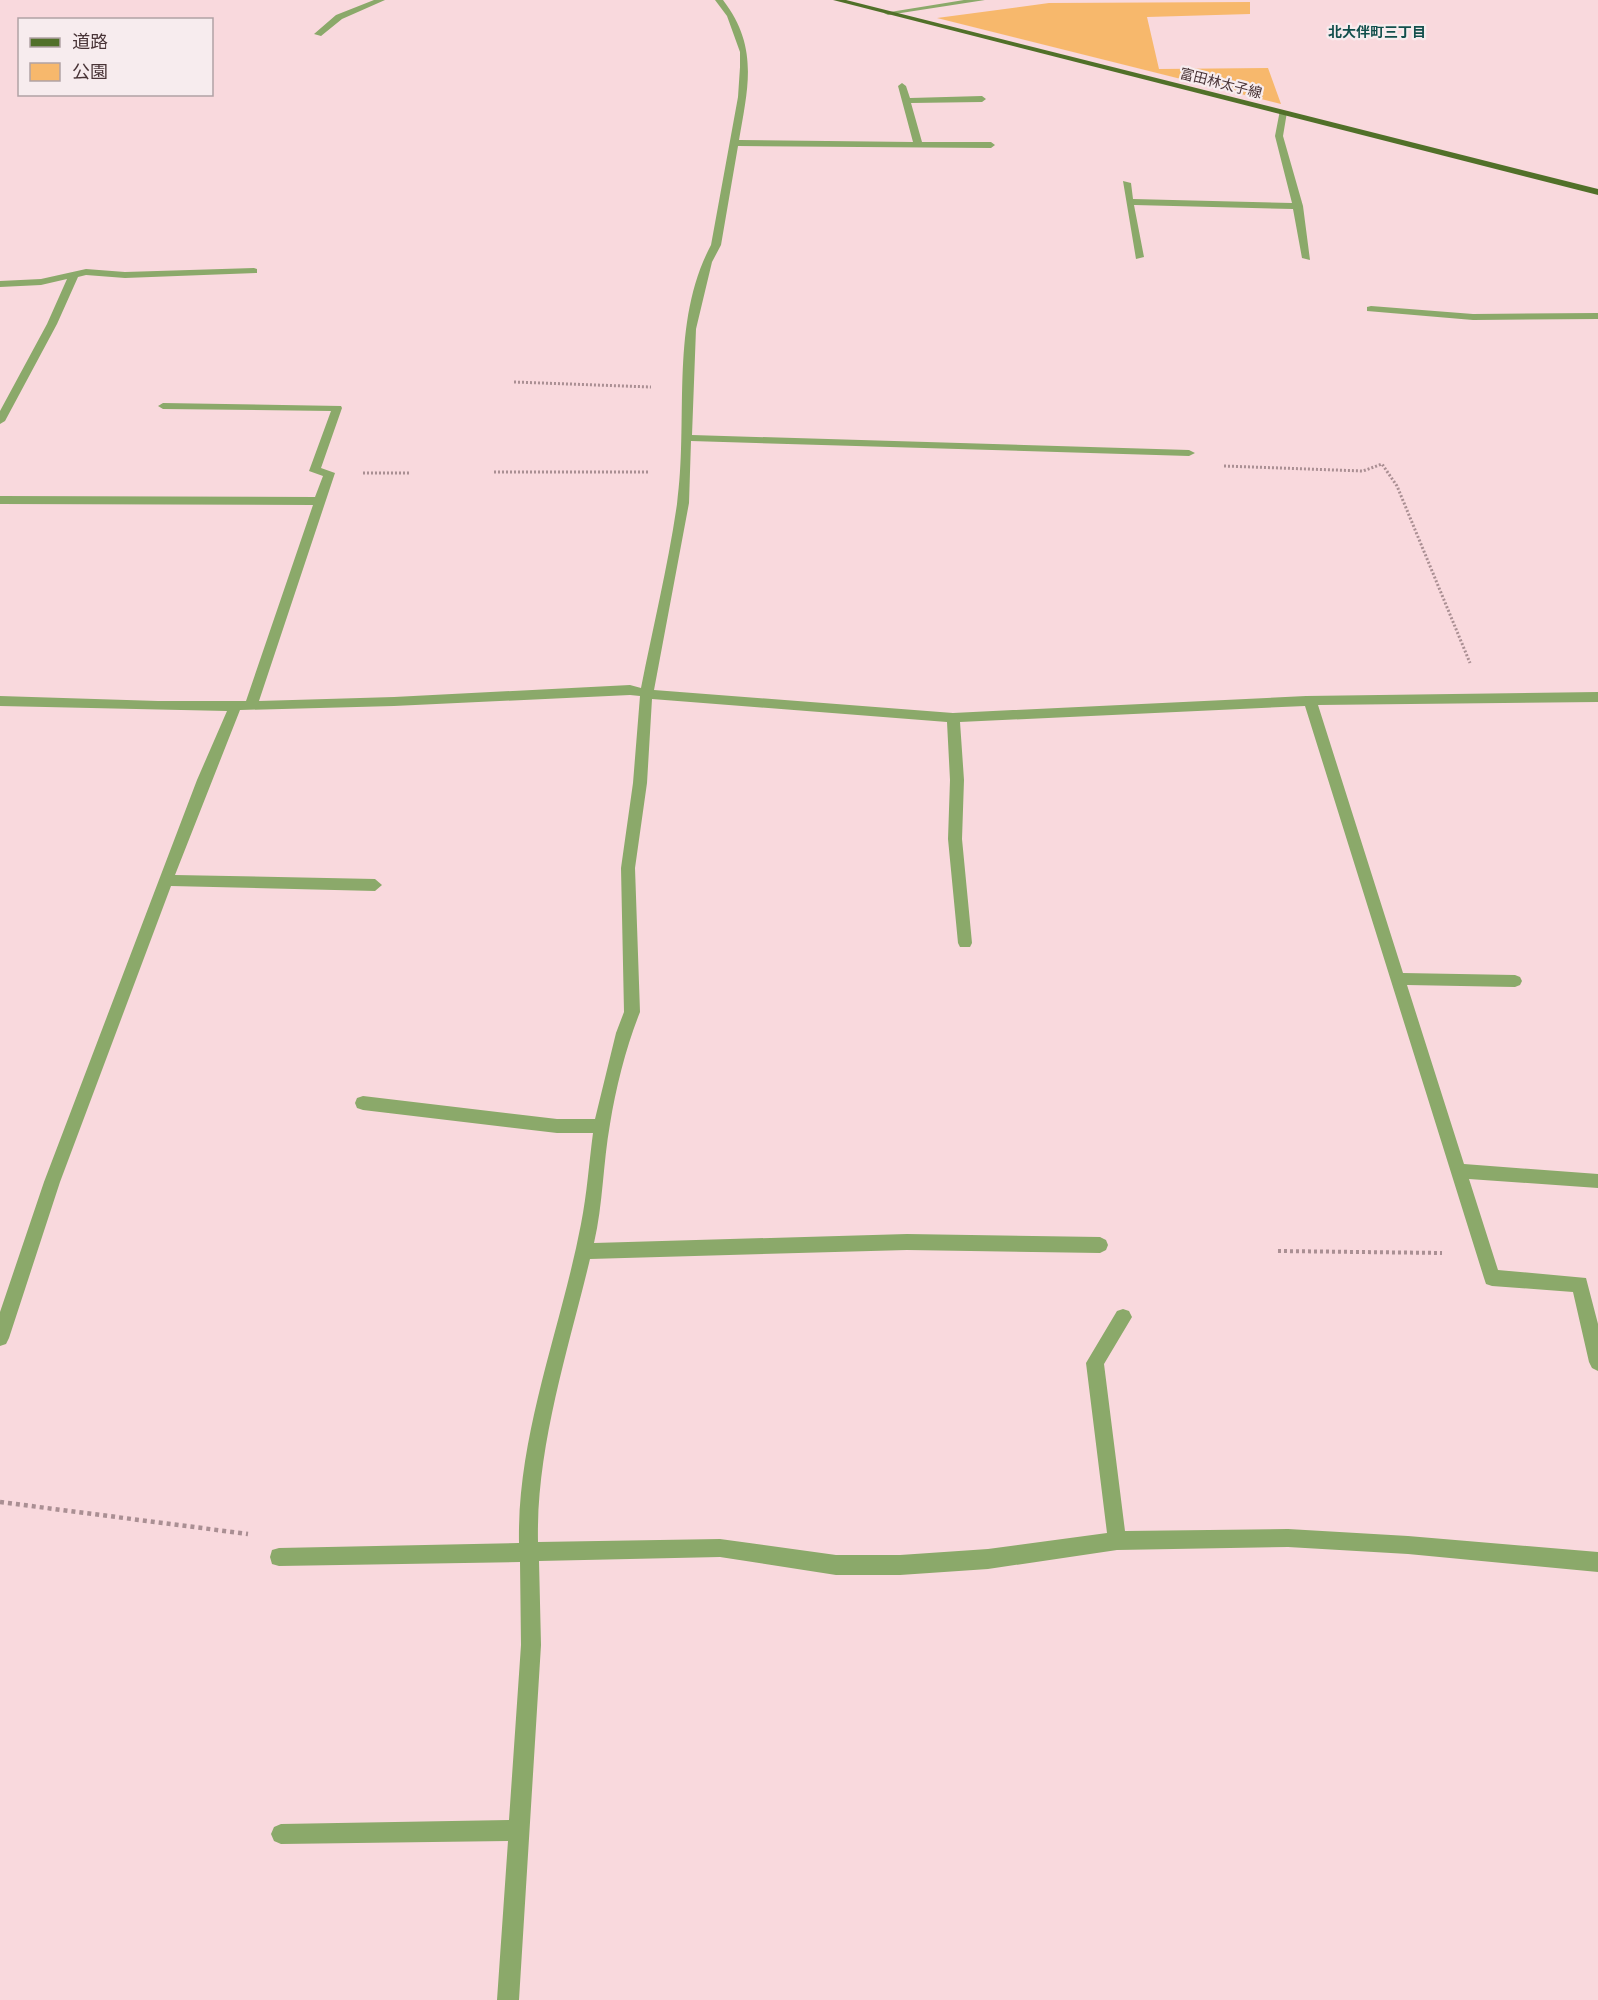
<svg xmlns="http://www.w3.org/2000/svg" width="1598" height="2000" font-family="'Roboto Condensed','Noto Sans JP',sans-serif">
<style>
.green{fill:#f7b86c}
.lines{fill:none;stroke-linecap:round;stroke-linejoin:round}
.path-far2{stroke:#aa8f93;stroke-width:3;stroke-dasharray:2 2;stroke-linecap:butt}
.path-far1{stroke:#aa8f93;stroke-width:4;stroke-dasharray:3 3;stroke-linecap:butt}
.path{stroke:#aa8f93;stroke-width:4.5;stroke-dasharray:4 4;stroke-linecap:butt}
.minor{fill:#8ba96a;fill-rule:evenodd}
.major{fill:#517029;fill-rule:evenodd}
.labels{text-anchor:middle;stroke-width:4.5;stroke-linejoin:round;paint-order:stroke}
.far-neighbourhood-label{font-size:14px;font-weight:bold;fill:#124f4c;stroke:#f7ecee}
.far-street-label{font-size:14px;fill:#493437;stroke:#f7ecee}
</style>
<rect width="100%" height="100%" fill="#f9d9dd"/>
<polygon class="green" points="1250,2 1250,14 1147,17 1159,69 1268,68 1281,104 937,18 1049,3"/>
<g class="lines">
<g class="path-far2">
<polyline points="514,382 651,387"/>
<polyline points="1224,466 1363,471 1382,464 1397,486 1470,663"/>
<polyline points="494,472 649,472"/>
<polyline points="363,473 411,473"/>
</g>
<polyline class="path-far1" points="1278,1251 1442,1253"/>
<polyline class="path" points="0,1502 248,1534"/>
<g class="minor">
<polygon points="374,0 385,0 342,19 321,36 314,34 336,15"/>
<path d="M715,0H723C759,47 748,87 739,140L913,142L898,86L902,83L906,86L910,98L982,96L986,99L982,102L911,103L922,142H991L995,145L991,148L738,146L721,245L712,262L696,329L692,435L1189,450L1195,453L1189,456L691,441L689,503L654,690L953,713L1306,696L1598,692V702L1318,705L1403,973L1515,975L1520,977L1522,981L1520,985L1515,987L1407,985L1464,1164L1598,1174V1188L1469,1179L1498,1270L1586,1278L1598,1324V1371L1592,1368L1589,1362L1573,1292L1492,1286L1486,1284L1484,1278L1305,706L960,722L964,780L962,839L972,943L970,947H960L958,943L948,839L950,780L947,722L652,699L647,783L635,868L640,1012C626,1047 616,1087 610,1124C603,1163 603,1204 594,1243L907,1234L1100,1237L1106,1240L1108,1245L1106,1250L1100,1253L907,1250L590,1259C568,1351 536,1447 538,1542L720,1539L836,1555H900L988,1549L1107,1533L1086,1363L1117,1311L1123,1309L1129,1311L1132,1317L1104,1364L1125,1531L1288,1529L1408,1536L1598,1552V1572L1408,1554L1288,1547L1117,1550L988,1569L900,1575H836L720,1557L539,1561L541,1645L519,2000H497L508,1841L281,1844L274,1841L271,1834L274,1827L281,1824L509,1820L521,1645L520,1562L279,1566L272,1564L270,1557L272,1550L279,1548L519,1543C517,1434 561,1329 581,1224C587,1194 589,1163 593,1133H557L363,1110L357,1108L355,1103L357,1098L363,1096L557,1119H595L616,1033L624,1012L621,868L633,783L640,696L630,695L394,706L240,710L175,875L375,879L382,885L375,891L171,886L60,1182L9,1338L6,1344L0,1346V1312L44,1182L197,780L227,711L0,706V696L158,701H246L313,505L0,504V496L315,497L323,476L309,471L331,411L163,409L158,406L163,403L341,406L342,408L321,468L335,473L259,701L394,697L630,685L641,688C653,627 668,566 677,504C689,419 669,324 711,245L738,97L740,67V52L727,16Z"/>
<polygon points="964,0 985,0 888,15 884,13"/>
<polygon points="1280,110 1287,112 1283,136 1303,206 1310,260 1302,258 1293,209 1134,205 1144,257 1136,259 1123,181 1131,183 1133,199 1292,203 1275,136"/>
<polygon points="254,268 257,269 257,273 125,278 86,275 78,277 57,324 5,421 0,424 0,411 47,324 67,279 41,285 0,287 0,281 41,279 86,269 125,272"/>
<polygon points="1371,306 1473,314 1598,313 1598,319 1473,320 1367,311 1367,307"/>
</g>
<polygon class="major" points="833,0 846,0 1598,189 1598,195"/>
</g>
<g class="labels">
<g class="far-neighbourhood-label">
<text x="1377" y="37">北大伴町三丁目</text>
</g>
<g class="far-street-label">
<text transform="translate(1221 83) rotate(14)" y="5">富田林太子線</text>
</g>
</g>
<rect x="18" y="18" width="195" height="78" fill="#f7ecee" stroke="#b1a2a5" stroke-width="1.5"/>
<rect x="30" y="38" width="30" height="9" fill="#517029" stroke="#b1a2a5" stroke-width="1.5"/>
<text x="72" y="48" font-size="18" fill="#493437">道路</text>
<rect x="30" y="63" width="30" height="18" fill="#f7b86c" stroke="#b1a2a5" stroke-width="1.5"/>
<text x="72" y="78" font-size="18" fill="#493437">公園</text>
</svg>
